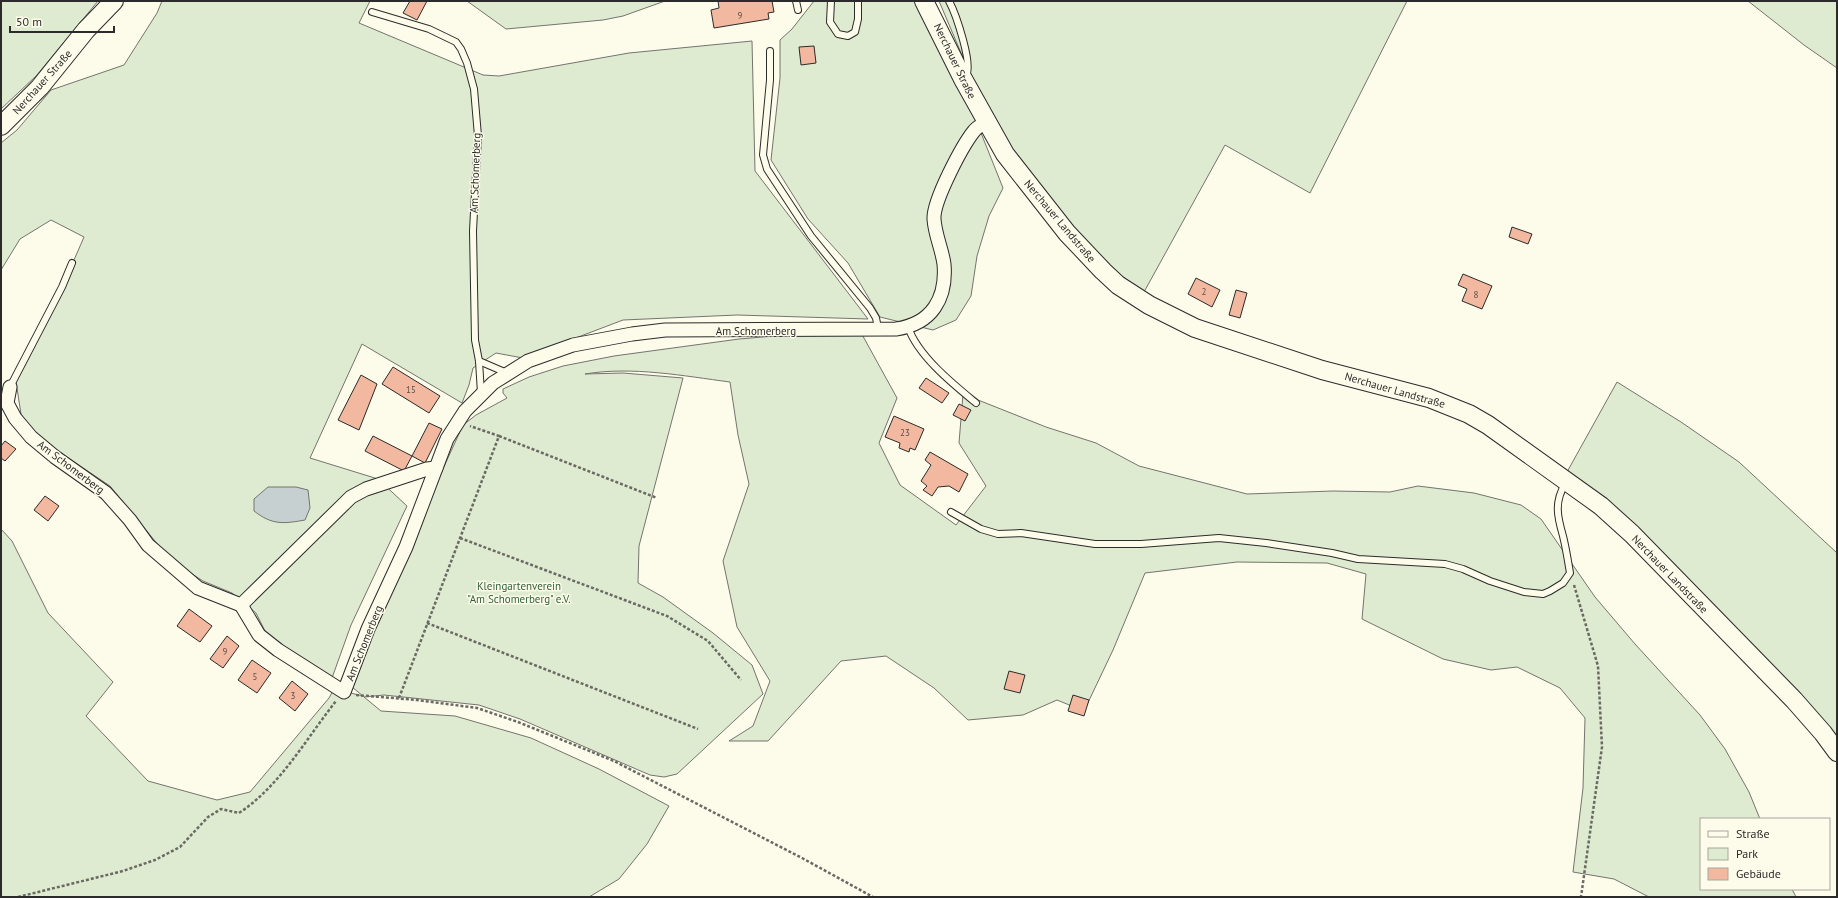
<svg xmlns="http://www.w3.org/2000/svg" width="1838" height="898" font-family="'PT Sans',sans-serif">
<style>
.green{fill:#deebd1;stroke:#74746e}
.water{fill:#c7d0d0;stroke:#74746e}
.building{fill:#f2b8a0;stroke:#2b2b2b}
.lines{fill:none;stroke-linecap:round;stroke-linejoin:round}
.lane-casing{stroke:#2b2b2b;stroke-width:8}
.street-casing{stroke:#2b2b2b;stroke-width:15}
.secondary-casing{stroke:#2b2b2b;stroke-width:20}
.path{stroke:#6a6964;stroke-width:2.5;stroke-dasharray:3 2;stroke-linecap:butt}
.lane{stroke:#fdfbea;stroke-width:6}
.street{stroke:#fdfbea;stroke-width:13}
.secondary{stroke:#fdfbea;stroke-width:18}
.labels{text-anchor:middle;stroke-width:3;stroke-linejoin:round;paint-order:stroke}
.number-label{font-size:9px;fill:#5d4e48}
.street-label{font-size:11px;fill:#2b2b2b;stroke:#fdfbea}
.park-label{font-size:11px;fill:#34623c;stroke:#fdfbea}
</style>
<rect width="100%" height="100%" fill="#fdfbea"/>
<g class="green">
<polygon points="1,1 98,1 36,76 1,109"/>
<polygon points="162,1 370,1 359,23 483,75 499,76 629,53 752,41 755,171 868,319 737,315 623,320 523,358 496,353 473,368 469,385 462,403 362,344 310,458 378,479 407,506 351,625 332,678 289,651 266,633 256,613 232,593 203,581 178,565 164,552 110,486 35,436 21,414 16,382 48,320 84,237 51,220 20,239 1,270 1,143 17,130 51,90 124,65 157,13"/>
<polygon points="467,1 665,1 623,16 603,20 506,29"/>
<polygon points="814,1 923,1 949,53 1003,188 989,216 977,256 971,296 956,320 933,330 880,317 848,263 808,219 771,160 780,78 780,40 792,29"/>
<polygon points="939,1 1407,1 1310,193 1225,145 1144,292 1112,269 1079,236 1028,174 981,100"/>
<polygon points="1748,1 1837,1 1837,68 1804,45"/>
<path d="M859,329L897,398L879,443L900,485L956,525L986,486L959,443L963,394L1046,427L1096,443L1139,466L1247,494L1333,491L1390,492L1418,486L1474,493L1521,505L1541,519L1595,597L1635,644L1700,715L1725,749L1749,792L1760,819H1701V889H1792L1796,897H1649L1614,879L1573,872L1583,788L1585,718L1560,688L1517,667L1491,670L1443,659L1362,619L1366,574L1327,563L1237,562L1145,573L1113,650L1084,711L1057,700L1023,715L968,720L934,688L886,656L841,661L768,741H729L753,726L770,681L737,627L723,561L749,484L738,435L730,382C684,376 632,366 585,374L623,373L683,378L639,546L638,583L663,597L713,633L752,665L763,694L677,774L664,777L650,775L520,719L479,705L384,695L364,697L381,711L455,716L531,738L599,769L669,806L647,844L619,879L589,897H1V529L12,541L48,613L113,682L86,716L148,781L217,800L250,792L329,698L334,689L363,696L352,687L363,658L436,484L463,425L476,415L507,398L503,393V389L529,377L563,366L614,356L739,339Z"/>
<polygon points="1617,382 1681,422 1739,462 1837,553 1837,740 1567,472"/>
</g>
<path class="water" d="M268,487H296L308,490L310,508L305,520C283,524 272,525 254,511V499Z"/>
<g class="building">
<polygon points="410,1 427,1 417,20 403,13"/>
<polygon points="718,1 772,1 774,12 768,13 769,19 714,28 711,10 719,8"/>
<polygon points="814,46 816,63 801,65 799,47"/>
<polygon points="1512,227 1532,234 1528,244 1509,237"/>
<polygon points="1463,274 1492,286 1482,309 1462,301 1467,289 1458,285"/>
<polygon points="1196,278 1220,290 1212,307 1188,294"/>
<polygon points="1236,290 1247,293 1240,318 1229,315"/>
<polygon points="393,367 440,396 429,413 382,384"/>
<polygon points="361,375 377,384 359,430 338,420"/>
<polygon points="926,378 949,393 942,403 919,388"/>
<polygon points="959,404 971,410 965,421 953,415"/>
<polygon points="894,416 924,429 915,450 910,448 909,452 899,448 900,443 885,437"/>
<polygon points="429,423 442,429 425,463 412,456"/>
<polygon points="373,436 412,456 404,471 365,451"/>
<polygon points="5,441 16,449 5,461 1,458 1,446"/>
<polygon points="930,452 968,474 959,492 949,486 938,487 932,496 923,490 927,486 921,481 931,465 925,460"/>
<polygon points="45,496 59,506 48,521 34,510"/>
<polygon points="189,609 212,626 200,642 177,626"/>
<polygon points="227,636 239,646 223,668 210,659"/>
<polygon points="252,660 271,673 257,693 238,680"/>
<polygon points="1009,671 1025,675 1020,693 1004,689"/>
<polygon points="292,681 308,694 295,711 279,698"/>
<polygon points="1073,695 1089,700 1084,716 1068,711"/>
</g>
<g class="lines">
<g class="lane-casing">
<g id="lane">
<polyline points="796,1 798,10"/>
<polyline points="831,1 830,22 838,34 848,36 855,32 858,19 858,1"/>
<path d="M949,1C955,12 975,68 965,77"/>
<polyline points="372,12 429,29 456,42 461,49 467,63 474,89 478,136 473,231 475,340 479,361 481,393"/>
<polyline points="770,51 770,80 763,155 767,169 811,236 870,308 876,318 878,328"/>
<path d="M908,327C918,356 953,384 976,403"/>
<polyline points="479,361 507,373"/>
<polyline points="10,387 62,287 72,263"/>
<path d="M951,512L981,529L998,534L1021,533L1095,544H1141L1219,538L1266,543L1332,553L1358,559L1445,564L1463,569L1490,581L1524,592L1543,594L1550,591L1563,583L1570,573C1568,561 1566,548 1563,536C1557,515 1554,502 1566,482"/>
</g>
</g>
<g class="street-casing">
<g id="street">
<polyline points="10,387 7,403 15,418 31,437 55,457 106,493 130,520 148,545 198,588 241,605 351,497 366,489 427,469 436,468"/>
<path d="M241,605L259,635L278,650L344,692L368,629L406,547L447,439L465,411L493,383L528,361L573,345L632,334L665,330L896,329C932,324 947,298 944,264C942,249 935,235 934,219C933,201 962,146 974,131C977,127 982,125 986,122"/>
</g>
</g>
<g class="secondary-casing">
<g id="secondary">
<polyline points="924,1 963,79 1005,154 1067,233 1103,271 1118,285 1149,305 1195,328 1322,370 1429,398 1469,414 1488,425 1601,506 1632,534 1794,700 1823,733 1837,752"/>
<polyline points="1,126 40,87 86,30 114,1"/>
</g>
</g>
<g class="path">
<polyline points="499,436 657,498"/>
<polyline points="460,538 667,616 708,641 741,680"/>
<polyline points="1574,585 1598,666 1602,747 1581,897"/>
<polyline points="427,623 698,729"/>
<polyline points="356,695 417,700 477,708 518,722 614,761 802,858 873,897"/>
<polyline points="399,698 499,436 470,426"/>
<path d="M18,897L123,871L155,860L180,847L208,817L221,809L239,813C280,786 306,739 336,701"/>
</g>
<use href="#lane" class="lane"/>
<use href="#street" class="street"/>
<use href="#secondary" class="secondary"/>
</g>
<g class="labels">
<g class="number-label">
<text x="740" y="19">9</text>
<text x="1204" y="295">2</text>
<text x="1476" y="298">8</text>
<text x="411" y="393">15</text>
<text x="905" y="436">23</text>
<text x="225" y="655">9</text>
<text x="255" y="680">5</text>
<text x="293" y="699">3</text>
</g>
<g class="street-label">
<text transform="translate(955 61) rotate(64)" y="4">Nerchauer Straße</text>
<text transform="translate(42 82) rotate(-48)" y="4">Nerchauer Straße</text>
<text transform="translate(475 173) rotate(-88)" y="4">Am Schomerberg</text>
<text transform="translate(1060 221) rotate(50)" y="4">Nerchauer Landstraße</text>
<text x="756" y="335">Am Schomerberg</text>
<text transform="translate(1395 390) rotate(16)" y="4">Nerchauer Landstraße</text>
<text transform="translate(71 467) rotate(37)" y="4">Am Schomerberg</text>
<text transform="translate(1670 574) rotate(46)" y="4">Nerchauer Landstraße</text>
<text transform="translate(364 643) rotate(-68)" y="4">Am Schomerberg</text>
</g>
<g class="park-label">
<text x="519" y="590">Kleingartenverein<tspan x="519" dy="13">"Am Schomerberg" e.V.</tspan></text>
</g>
</g>
<rect width="1838" height="898" fill="none" stroke="#2b2b2b" stroke-width="4"/>
<rect x="1700" y="818" width="130" height="72" fill="#fdfbea" stroke="#a9a89e"/>
<rect x="1708" y="831" width="20" height="6" fill="#fdfbea" stroke="#a9a89e"/>
<text x="1736" y="838" font-size="12" fill="#2b2b2b">Straße</text>
<rect x="1708" y="848" width="20" height="12" fill="#deebd1" stroke="#a9a89e"/>
<text x="1736" y="858" font-size="12" fill="#2b2b2b">Park</text>
<rect x="1708" y="868" width="20" height="12" fill="#f2b8a0" stroke="#a9a89e"/>
<text x="1736" y="878" font-size="12" fill="#2b2b2b">Gebäude</text>
<path d="M10 26v6h104v-6" fill="none" stroke="#2b2b2b" stroke-width="2"/>
<text x="16" y="26" font-size="12" fill="#2b2b2b" stroke="#fdfbea" stroke-width="3" paint-order="stroke">50 m</text>
</svg>
